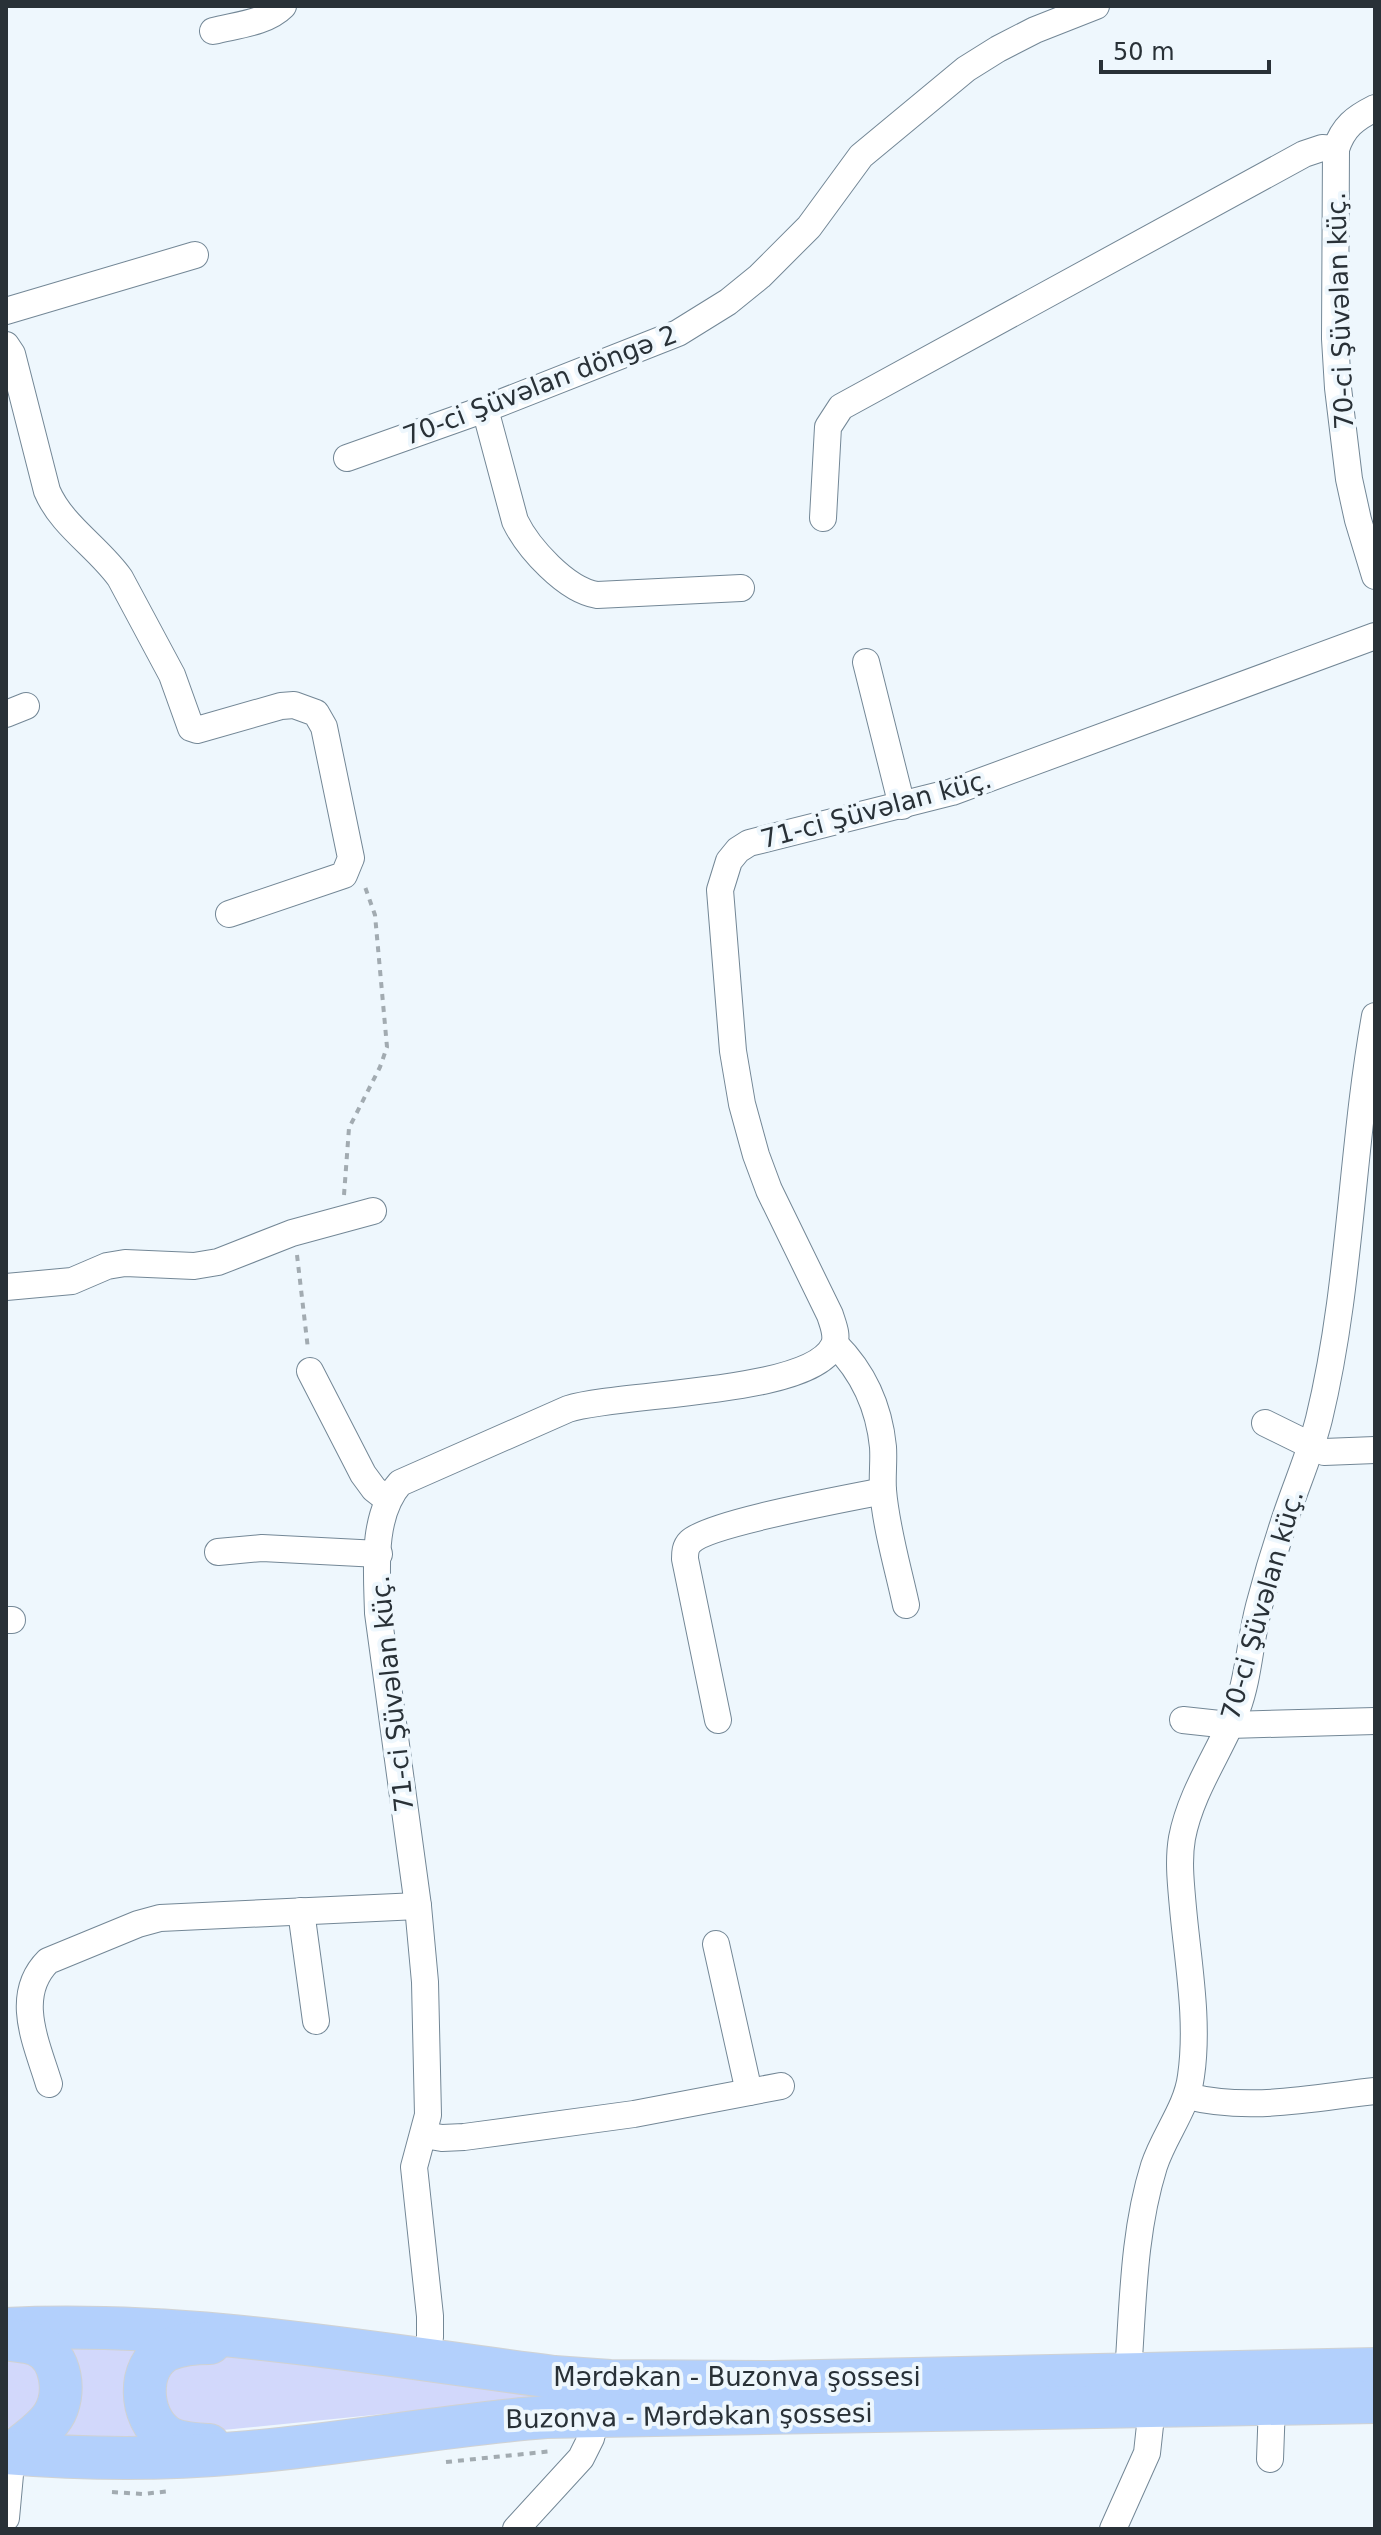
<svg xmlns="http://www.w3.org/2000/svg" width="1381" height="2535" font-family="'DejaVu Sans',sans-serif">
<style>
.green{fill:#d2d8fb}
.lines{fill:none;stroke-linecap:round;stroke-linejoin:round}
.street-casing{stroke:#738796;stroke-width:28}
.primary-casing{stroke:#d0d2d3;stroke-width:44}
.path{stroke:#a2abb1;stroke-width:4;stroke-dasharray:6 6;stroke-linecap:butt}
.street{stroke:#fff;stroke-width:26}
.primary{stroke:#b3d0fc;stroke-width:42}
.labels{text-anchor:middle;stroke-width:8;stroke-linejoin:round;paint-order:stroke}
.street-label{font-size:26px;fill:#293137;stroke:#eef7fd}
</style>
<rect width="100%" height="100%" fill="#eef7fd"/>
<g class="green">
<polygon points="56,2341 160,2343 157,2444 50,2441"/>
<polygon points="209,2354 562,2396 213,2431 184,2426 164,2405 163,2385 173,2366"/>
<polygon points="6,2355 38,2367 46,2399 22,2427 6,2428"/>
</g>
<g class="lines">
<g class="street-casing">
<g id="street">
<path d="M213,31C236,25 266,23 283,6"/>
<path d="M1375,108C1355,118 1343,127 1336,149L1335,339L1338,388L1349,479L1358,520L1375,576"/>
<polyline points="6,311 195,255"/>
<path d="M6,345L12,354L47,491C62,526 98,547 120,578L172,675L191,728L197,730L281,706L294,705L316,713L324,727L351,858L344,875L229,914"/>
<path d="M485,409L515,521C528,548 566,590 597,595L741,588"/>
<polyline points="347,458 485,409 678,333 728,302 760,276 809,227 861,156 966,69 998,49 1035,30 1096,6"/>
<polyline points="823,518 828,427 841,407 1304,154 1322,148 1336,149"/>
<polyline points="866,662 902,806"/>
<polyline points="6,714 26,706"/>
<polyline points="6,1287 72,1281 107,1266 125,1263 194,1266 218,1262 292,1233 373,1211"/>
<path d="M835,1344C863,1372 879,1406 883,1447C884,1461 882,1476 883,1490C886,1528 898,1568 906,1605"/>
<polyline points="310,1371 363,1474 374,1489 388,1500"/>
<polyline points="1265,1423 1324,1452 1375,1450"/>
<polyline points="218,1552 262,1548 379,1554"/>
<polyline points="6,1620 12,1620"/>
<path d="M718,1720L685,1559C685,1553 685,1547 690,1542C708,1523 850,1498 883,1491"/>
<polyline points="1183,1720 1229,1725 1375,1721"/>
<polyline points="301,1911 316,2021"/>
<polyline points="716,1944 749,2092"/>
<path d="M49,2084C37,2044 13,1996 48,1961L138,1924L160,1918L418,1906"/>
<path d="M1187,2096C1250,2112 1311,2098 1375,2091"/>
<polyline points="424,2135 442,2138 464,2137 634,2114 781,2086"/>
<path d="M425,2361L430,2337V2316L414,2167L428,2115L425,1982L418,1906L378,1613C377,1572 371,1516 400,1483L568,1409C622,1392 811,1395 834,1345C838,1335 833,1325 830,1315L769,1190L756,1155L742,1104L733,1051L720,890L729,861L738,850L749,843L952,792L1375,636"/>
<path d="M1128,2374C1133,2305 1133,2233 1154,2166C1164,2135 1187,2108 1191,2076C1199,2021 1188,1963 1183,1908C1181,1885 1178,1861 1182,1838C1191,1791 1220,1752 1237,1709C1249,1677 1250,1640 1259,1606C1266,1579 1274,1552 1283,1525C1294,1490 1310,1455 1319,1419C1351,1287 1351,1150 1375,1016"/>
<polyline points="1270,2459 1272,2404"/>
<polyline points="6,2518 12,2453"/>
<polyline points="516,2529 581,2458 591,2438 597,2415"/>
<polyline points="1113,2529 1147,2453 1152,2407"/>
</g>
</g>
<g class="primary-casing">
<g id="primary">
<path d="M6,2329C190,2320 373,2354 554,2377L610,2381L773,2382L1375,2369"/>
<path d="M6,2339C15,2341 28,2341 37,2345C62,2356 67,2394 53,2416C43,2431 26,2442 12,2453"/>
<path d="M209,2445C195,2444 178,2444 166,2436C139,2418 136,2366 167,2350C181,2344 195,2343 210,2343"/>
<path d="M6,2453C82,2459 161,2460 238,2453C341,2445 443,2425 546,2417L1375,2402"/>
</g>
</g>
<g class="path">
<polyline points="344,1195 349,1128 380,1067 387,1047 375,915 364,884"/>
<polyline points="297,1255 308,1349"/>
<polyline points="446,2462 553,2451"/>
<polyline points="112,2492 142,2494 171,2491"/>
</g>
<use href="#street" class="street"/>
<use href="#primary" class="primary"/>
</g>
<g class="labels">
<g class="street-label">
<text transform="translate(1340 311) rotate(-92)" y="9">70-ci Şüvəlan küç.</text>
<text transform="translate(540 385) rotate(-21)" y="9">70-ci Şüvəlan döngə 2</text>
<text transform="translate(876 809) rotate(-15)" y="9">71-ci Şüvəlan küç.</text>
<text transform="translate(1262 1605) rotate(-74)" y="9">70-ci Şüvəlan küç.</text>
<text transform="translate(392 1694) rotate(-96)" y="9">71-ci Şüvəlan küç.</text>
<text x="737" y="2386">Mərdəkan - Buzonva şossesi</text>
<text transform="translate(689 2416) rotate(-1)" y="9">Buzonva - Mərdəkan şossesi</text>
</g>
</g>
<rect width="1381" height="2535" fill="none" stroke="#293137" stroke-width="16"/>
<path d="M1101 60v12h168v-12" fill="none" stroke="#293137" stroke-width="4"/>
<text x="1113" y="60" font-size="24" fill="#293137" stroke="#eef7fd" stroke-width="6" paint-order="stroke">50 m</text>
</svg>
